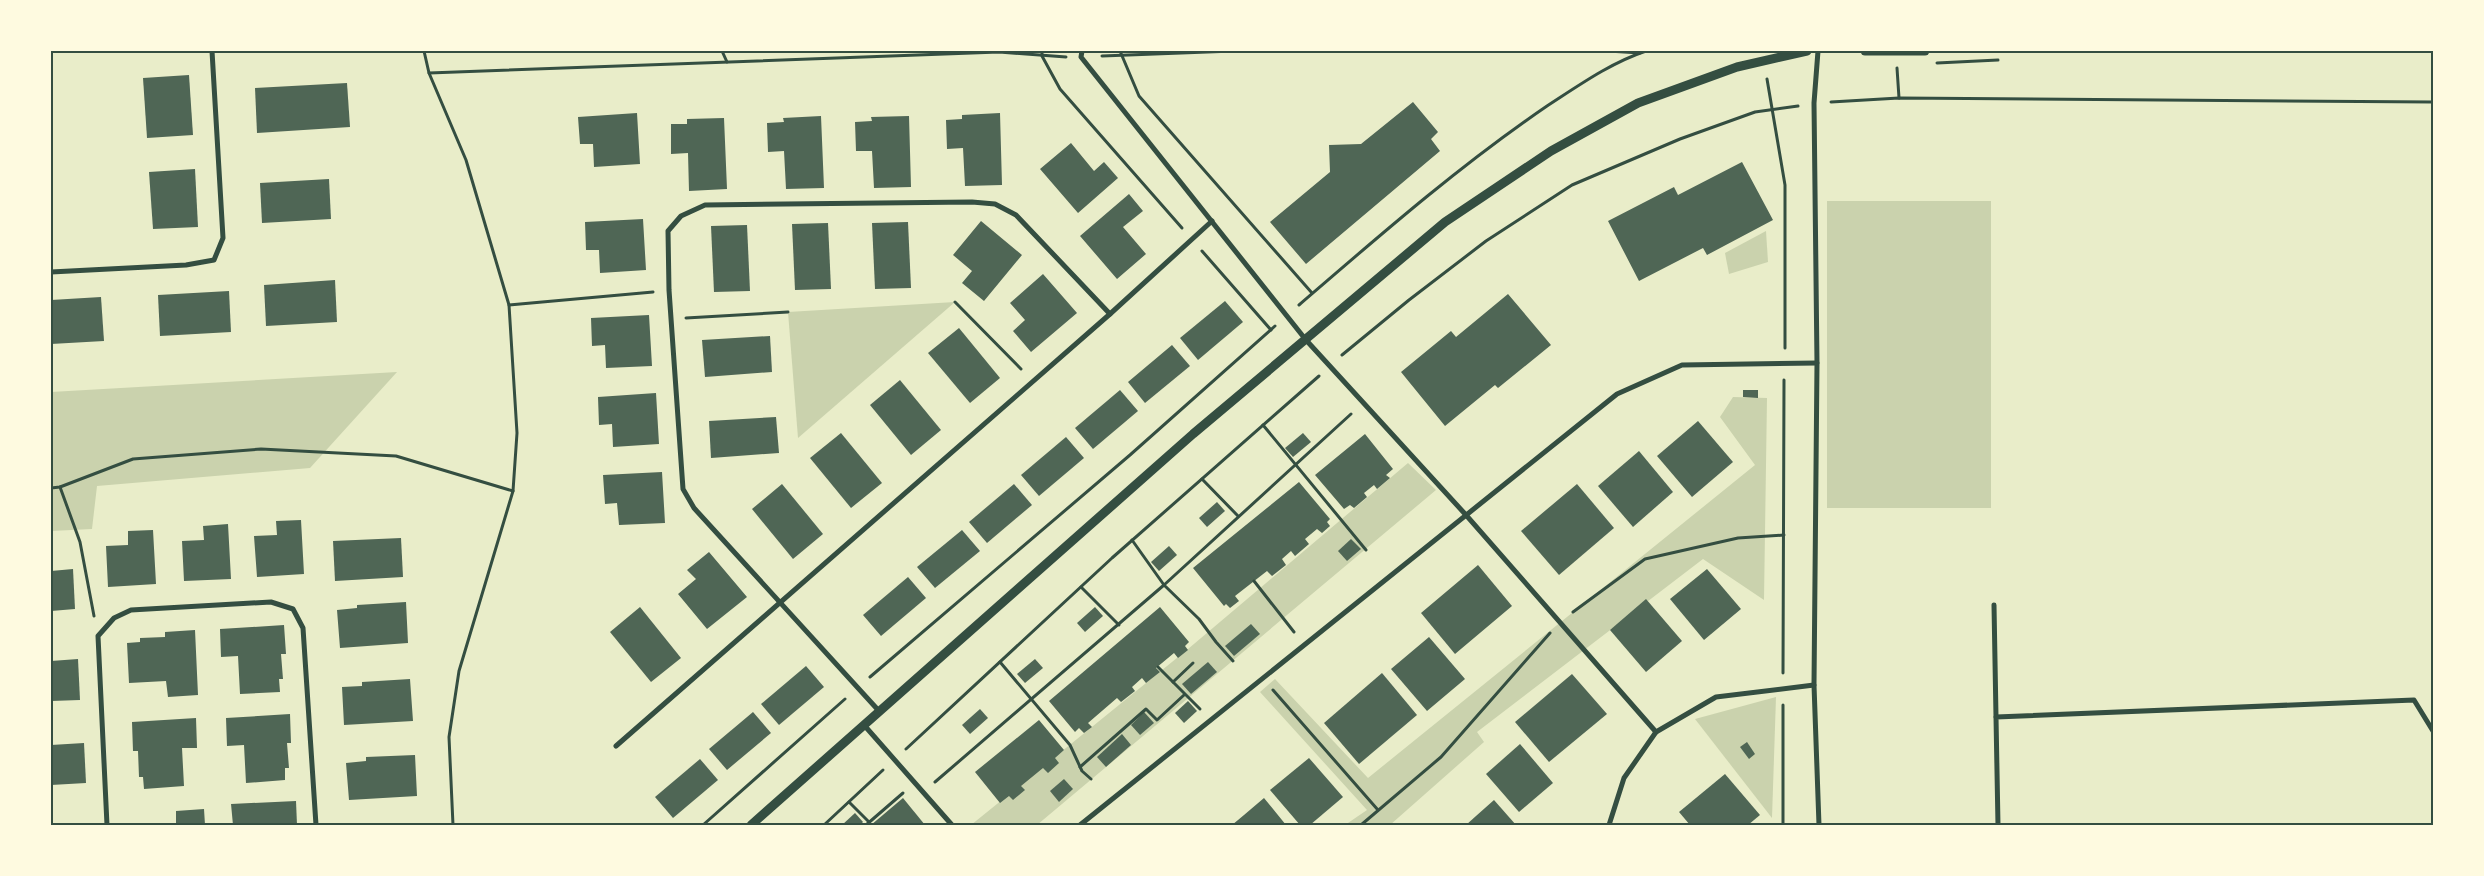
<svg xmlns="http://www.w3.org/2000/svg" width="2484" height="876" font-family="'Fira Sans',sans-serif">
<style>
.green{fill:#cad2ad}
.building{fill:#4f6655}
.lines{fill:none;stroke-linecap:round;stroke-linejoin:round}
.path{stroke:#344e41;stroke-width:3}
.minor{stroke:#344e41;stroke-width:5}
.tertiary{stroke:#344e41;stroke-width:9}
.neatline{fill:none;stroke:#344e41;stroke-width:2}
</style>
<rect width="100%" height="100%" fill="#e9edc9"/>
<g class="green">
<rect x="1827" y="201" width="164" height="307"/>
<polygon points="1766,231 1768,262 1729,274 1725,253"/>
<polygon points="955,302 798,438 788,312"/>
<polygon points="397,372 310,468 97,486 92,529 51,531 51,392"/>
<polygon points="1733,397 1767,398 1764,600 1703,559 1477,732 1484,742 1390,825 1345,825 1367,810 1260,692 1275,679 1368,778 1755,465 1720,417"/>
<polygon points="1408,463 1436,490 1037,825 971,825 1188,649"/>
<polygon points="1776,697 1772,818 1695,719"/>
</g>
<g class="building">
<polygon points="189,75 193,135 147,138 143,78"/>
<polygon points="347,83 350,127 257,133 255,88"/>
<polygon points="1413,102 1438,132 1431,139 1440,151 1306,264 1270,222 1330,172 1329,145 1361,144"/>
<polygon points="637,113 640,164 594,167 593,144 580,144 578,117"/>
<polygon points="1000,113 1002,185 965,186 963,148 947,149 946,120 962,119 962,115"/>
<polygon points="821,116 824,188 786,189 784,151 768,152 767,123 784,122 783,118"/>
<polygon points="909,116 911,187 874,188 872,151 856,151 855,122 872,121 871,117"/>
<polygon points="724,118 727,189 689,191 688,153 671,154 671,124 687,124 687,119"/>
<polygon points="1071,143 1094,171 1104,162 1118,178 1078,213 1040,169"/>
<polygon points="1742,162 1773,220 1707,255 1703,248 1639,281 1608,221 1674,187 1678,195"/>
<polygon points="195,169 198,227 153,229 149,172"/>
<polygon points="329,179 331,219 262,223 260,183"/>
<polygon points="1129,194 1143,211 1123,227 1146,254 1117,279 1080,236"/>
<polygon points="643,219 646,270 600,273 599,250 586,250 585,222"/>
<polygon points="981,221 1022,255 984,301 962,283 972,271 953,255"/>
<polygon points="908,222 911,288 875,289 872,223"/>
<polygon points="828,223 831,289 795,290 792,224"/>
<polygon points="747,225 750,291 714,292 711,226"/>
<polygon points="1043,274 1077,313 1031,352 1013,331 1025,320 1010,303"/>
<polygon points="335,280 337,322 266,326 264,285"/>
<polygon points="229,291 231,332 160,336 158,295"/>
<polygon points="1508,294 1551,345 1498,388 1495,385 1445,426 1401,372 1451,331 1456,337"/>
<polygon points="101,297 104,341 51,344 51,300"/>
<polygon points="1225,301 1243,322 1198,360 1180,338"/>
<polygon points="649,315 652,366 606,368 605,345 592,346 591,318"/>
<polygon points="959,328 1000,378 970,403 928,353"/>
<polygon points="770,336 772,372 705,377 702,340"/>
<polygon points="1172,345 1190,366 1145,403 1128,382"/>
<polygon points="900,380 941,430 911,455 870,405"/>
<polygon points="1120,390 1138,411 1093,449 1075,428"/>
<polygon points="1743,390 1758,390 1758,398 1743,397"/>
<polygon points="656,393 659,444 613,447 612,424 599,425 598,397"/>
<polygon points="776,417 779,453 711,458 709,421"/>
<polygon points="1698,421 1733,462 1692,497 1657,456"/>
<polygon points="841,433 882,483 851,508 810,458"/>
<polygon points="1303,433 1311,442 1293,457 1285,448"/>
<polygon points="1365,434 1393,469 1386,475 1390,478 1377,489 1374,485 1364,493 1367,497 1354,508 1350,505 1344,509 1315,475"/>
<polygon points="1066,437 1084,458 1039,496 1021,475"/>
<polygon points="1639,451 1673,492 1633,527 1598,486"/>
<polygon points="662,472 665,523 619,525 617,503 605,504 603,475"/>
<polygon points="1299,482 1330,519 1327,522 1330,526 1322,533 1317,529 1305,539 1309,544 1295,556 1291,551 1282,559 1286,565 1272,576 1267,571 1235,596 1239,601 1230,608 1226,604 1224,606 1193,568"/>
<polygon points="782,484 823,534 793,559 752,509"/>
<polygon points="1014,484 1032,505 987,543 969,522"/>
<polygon points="1577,484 1614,528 1559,575 1521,531"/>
<polygon points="1217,502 1225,511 1207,527 1199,518"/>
<polygon points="301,520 304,574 257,577 254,536 277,535 276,521"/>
<polygon points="228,524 231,579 184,581 182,541 204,540 203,526"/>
<polygon points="153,530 156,584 108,587 106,546 128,545 128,531"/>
<polygon points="962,530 980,551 935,588 917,567"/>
<polygon points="401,538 403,577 335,581 333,541"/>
<polygon points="1351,539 1361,549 1347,561 1338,551"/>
<polygon points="1169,546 1177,555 1159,571 1151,562"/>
<polygon points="709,552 747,597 707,629 678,594 696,579 687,570"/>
<polygon points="1478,565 1512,606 1455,654 1421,613"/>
<polygon points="73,569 75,609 51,611 51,571"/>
<polygon points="1707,569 1741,609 1704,640 1670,599"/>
<polygon points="908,577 926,598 881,636 863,615"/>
<polygon points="1646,599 1682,641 1646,672 1610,630"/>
<polygon points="406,602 408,643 340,648 337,610 357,608 357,605"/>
<polygon points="640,607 681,658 651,682 610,632"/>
<polygon points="1095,607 1103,616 1085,632 1077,623"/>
<polygon points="1160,607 1189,642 1185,646 1188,650 1178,658 1174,653 1156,668 1160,672 1146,683 1142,678 1132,687 1135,691 1121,702 1117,698 1088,723 1092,727 1084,733 1079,728 1075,732 1049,701"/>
<polygon points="1251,624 1260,634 1234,656 1225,646"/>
<polygon points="284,625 286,654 281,654 283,679 279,679 280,692 240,694 238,656 221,657 220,629"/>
<polygon points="195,630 198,695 168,697 166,681 129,683 127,643 140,642 140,638 165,637 165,632"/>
<polygon points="1429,637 1465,679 1427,711 1391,669"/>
<polygon points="78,659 80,700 51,701 51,661"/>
<polygon points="1035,659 1043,668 1025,683 1017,674"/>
<polygon points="1208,662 1217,672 1191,694 1182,684"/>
<polygon points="806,666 824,687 779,725 761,704"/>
<polygon points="1382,673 1417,715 1359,764 1324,723"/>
<polygon points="1572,674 1607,714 1549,762 1515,722"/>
<polygon points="410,679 413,721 344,725 342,687 362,686 362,682"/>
<polygon points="1188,701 1197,711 1184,723 1175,713"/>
<polygon points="980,709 988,718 970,734 962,725"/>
<polygon points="753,712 771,733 727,770 709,749"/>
<polygon points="1144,712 1154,723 1140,735 1131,725"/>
<polygon points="290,714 291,743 287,743 289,768 285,768 285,780 246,783 244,745 227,746 226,718"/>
<polygon points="196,718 197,748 182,748 184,786 144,789 143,777 139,777 138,751 133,751 132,722"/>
<polygon points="1039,720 1064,750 1055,758 1059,763 1048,773 1043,768 1021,786 1025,790 1013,800 1009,796 1000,803 975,772"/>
<polygon points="1122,734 1131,745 1106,767 1097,757"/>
<polygon points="1747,742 1755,754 1749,759 1740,747"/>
<polygon points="84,743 86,783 51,785 51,745"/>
<polygon points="1520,744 1553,783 1519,812 1486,774"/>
<polygon points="415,755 417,796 349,800 346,763 366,761 366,757"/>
<polygon points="1309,758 1343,797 1310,825 1300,825 1270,790"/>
<polygon points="700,759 718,780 673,818 655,797"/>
<polygon points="1725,774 1760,815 1748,825 1690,825 1679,812"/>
<polygon points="1064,779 1073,789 1059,802 1050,791"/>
<polygon points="903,798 925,825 871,825"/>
<polygon points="1264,798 1286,825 1232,825 1244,815"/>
<polygon points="1494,800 1516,825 1466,825 1476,816"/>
<polygon points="296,801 297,825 233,825 231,804"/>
<polygon points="204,809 205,825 176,825 176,811"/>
<polygon points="855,813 863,822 860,825 842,825"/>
</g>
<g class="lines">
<g class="path">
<polyline points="424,51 429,73 466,160 509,305 517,433 513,491 459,671 449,737 453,825"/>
<polyline points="722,51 727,62"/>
<polyline points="1042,51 1042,56 1060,89 1182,228"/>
<polyline points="1120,51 1139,96 1312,293"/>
<polyline points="1608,51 1640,53"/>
<polyline points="1102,56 1234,51"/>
<polyline points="1937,63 1998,60"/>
<polyline points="1897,68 1899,98"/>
<polyline points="429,73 999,52 1066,57"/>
<polyline points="1767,79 1785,185 1785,348"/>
<polyline points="1831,102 1899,98 2433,102"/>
<polyline points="1202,251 1271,330"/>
<polyline points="955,302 1021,369"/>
<polyline points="509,305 653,292"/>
<path d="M1299,305C1379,236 1459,166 1547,106C1578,86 1610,63 1646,51"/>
<polyline points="686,318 788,312"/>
<polyline points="1342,355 1409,300 1486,241 1572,185 1680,139 1755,112 1798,106"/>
<polyline points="1263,425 1366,550"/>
<polyline points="1202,479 1238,516"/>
<polyline points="60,487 80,542 94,616"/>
<polyline points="51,488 60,487 133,459 261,449 396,456 513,491"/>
<polyline points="1254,581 1294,632"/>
<polyline points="1081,587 1119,625"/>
<polyline points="1573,612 1645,559 1738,538 1784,535"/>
<polyline points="1233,661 1216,642 1199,619 1164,585 1351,414"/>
<polyline points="1000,662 1070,745 1082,771 1091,779"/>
<polyline points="1158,667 1200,709"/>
<polyline points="1783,673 1784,380"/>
<polyline points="870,677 1130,455 1275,326"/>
<polyline points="1173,682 1193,663"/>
<polyline points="1273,690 1378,810"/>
<polyline points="906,749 1112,558 1319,376"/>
<polyline points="1080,767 1146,709 1157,720 1184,695"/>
<polyline points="935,782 1164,585 1132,540"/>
<polyline points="849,802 869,822"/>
<polyline points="703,825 845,699"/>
<polyline points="824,825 883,770"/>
<polyline points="866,825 903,793"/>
<polyline points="1361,825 1441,757 1550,633"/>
<polyline points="1783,825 1783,705"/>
</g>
<g class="minor">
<polyline points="1082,51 1081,57 1306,340 1466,515 1656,732"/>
<polyline points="1818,51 1814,103 1817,363 1814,685 1819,825"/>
<polyline points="51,272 186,265 214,260 223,238 212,51"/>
<polyline points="1994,605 1996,717"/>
<polyline points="879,711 694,508 683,489 669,290 668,231 681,216 705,205 972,202 995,204 1016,215 1110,314"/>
<polyline points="864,725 952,825"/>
<polyline points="616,746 1110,314 1212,221"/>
<polyline points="107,825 98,636 114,618 131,610 271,602 293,609 303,628 316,825"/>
<polyline points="1080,825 1617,394 1682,365 1817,363"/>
<polyline points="1609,825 1624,778 1656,732 1716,697 1814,685"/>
<polyline points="1998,825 1996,717 2414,700 2433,731"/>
</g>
<g class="tertiary">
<polyline points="1865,51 1925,51"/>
<polyline points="751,825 1193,434 1445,222 1551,151 1638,103 1737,67 1807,51"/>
</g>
</g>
<rect width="2484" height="876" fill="none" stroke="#fefae0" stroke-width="105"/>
<rect x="52" y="52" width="2380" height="772" class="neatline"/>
</svg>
